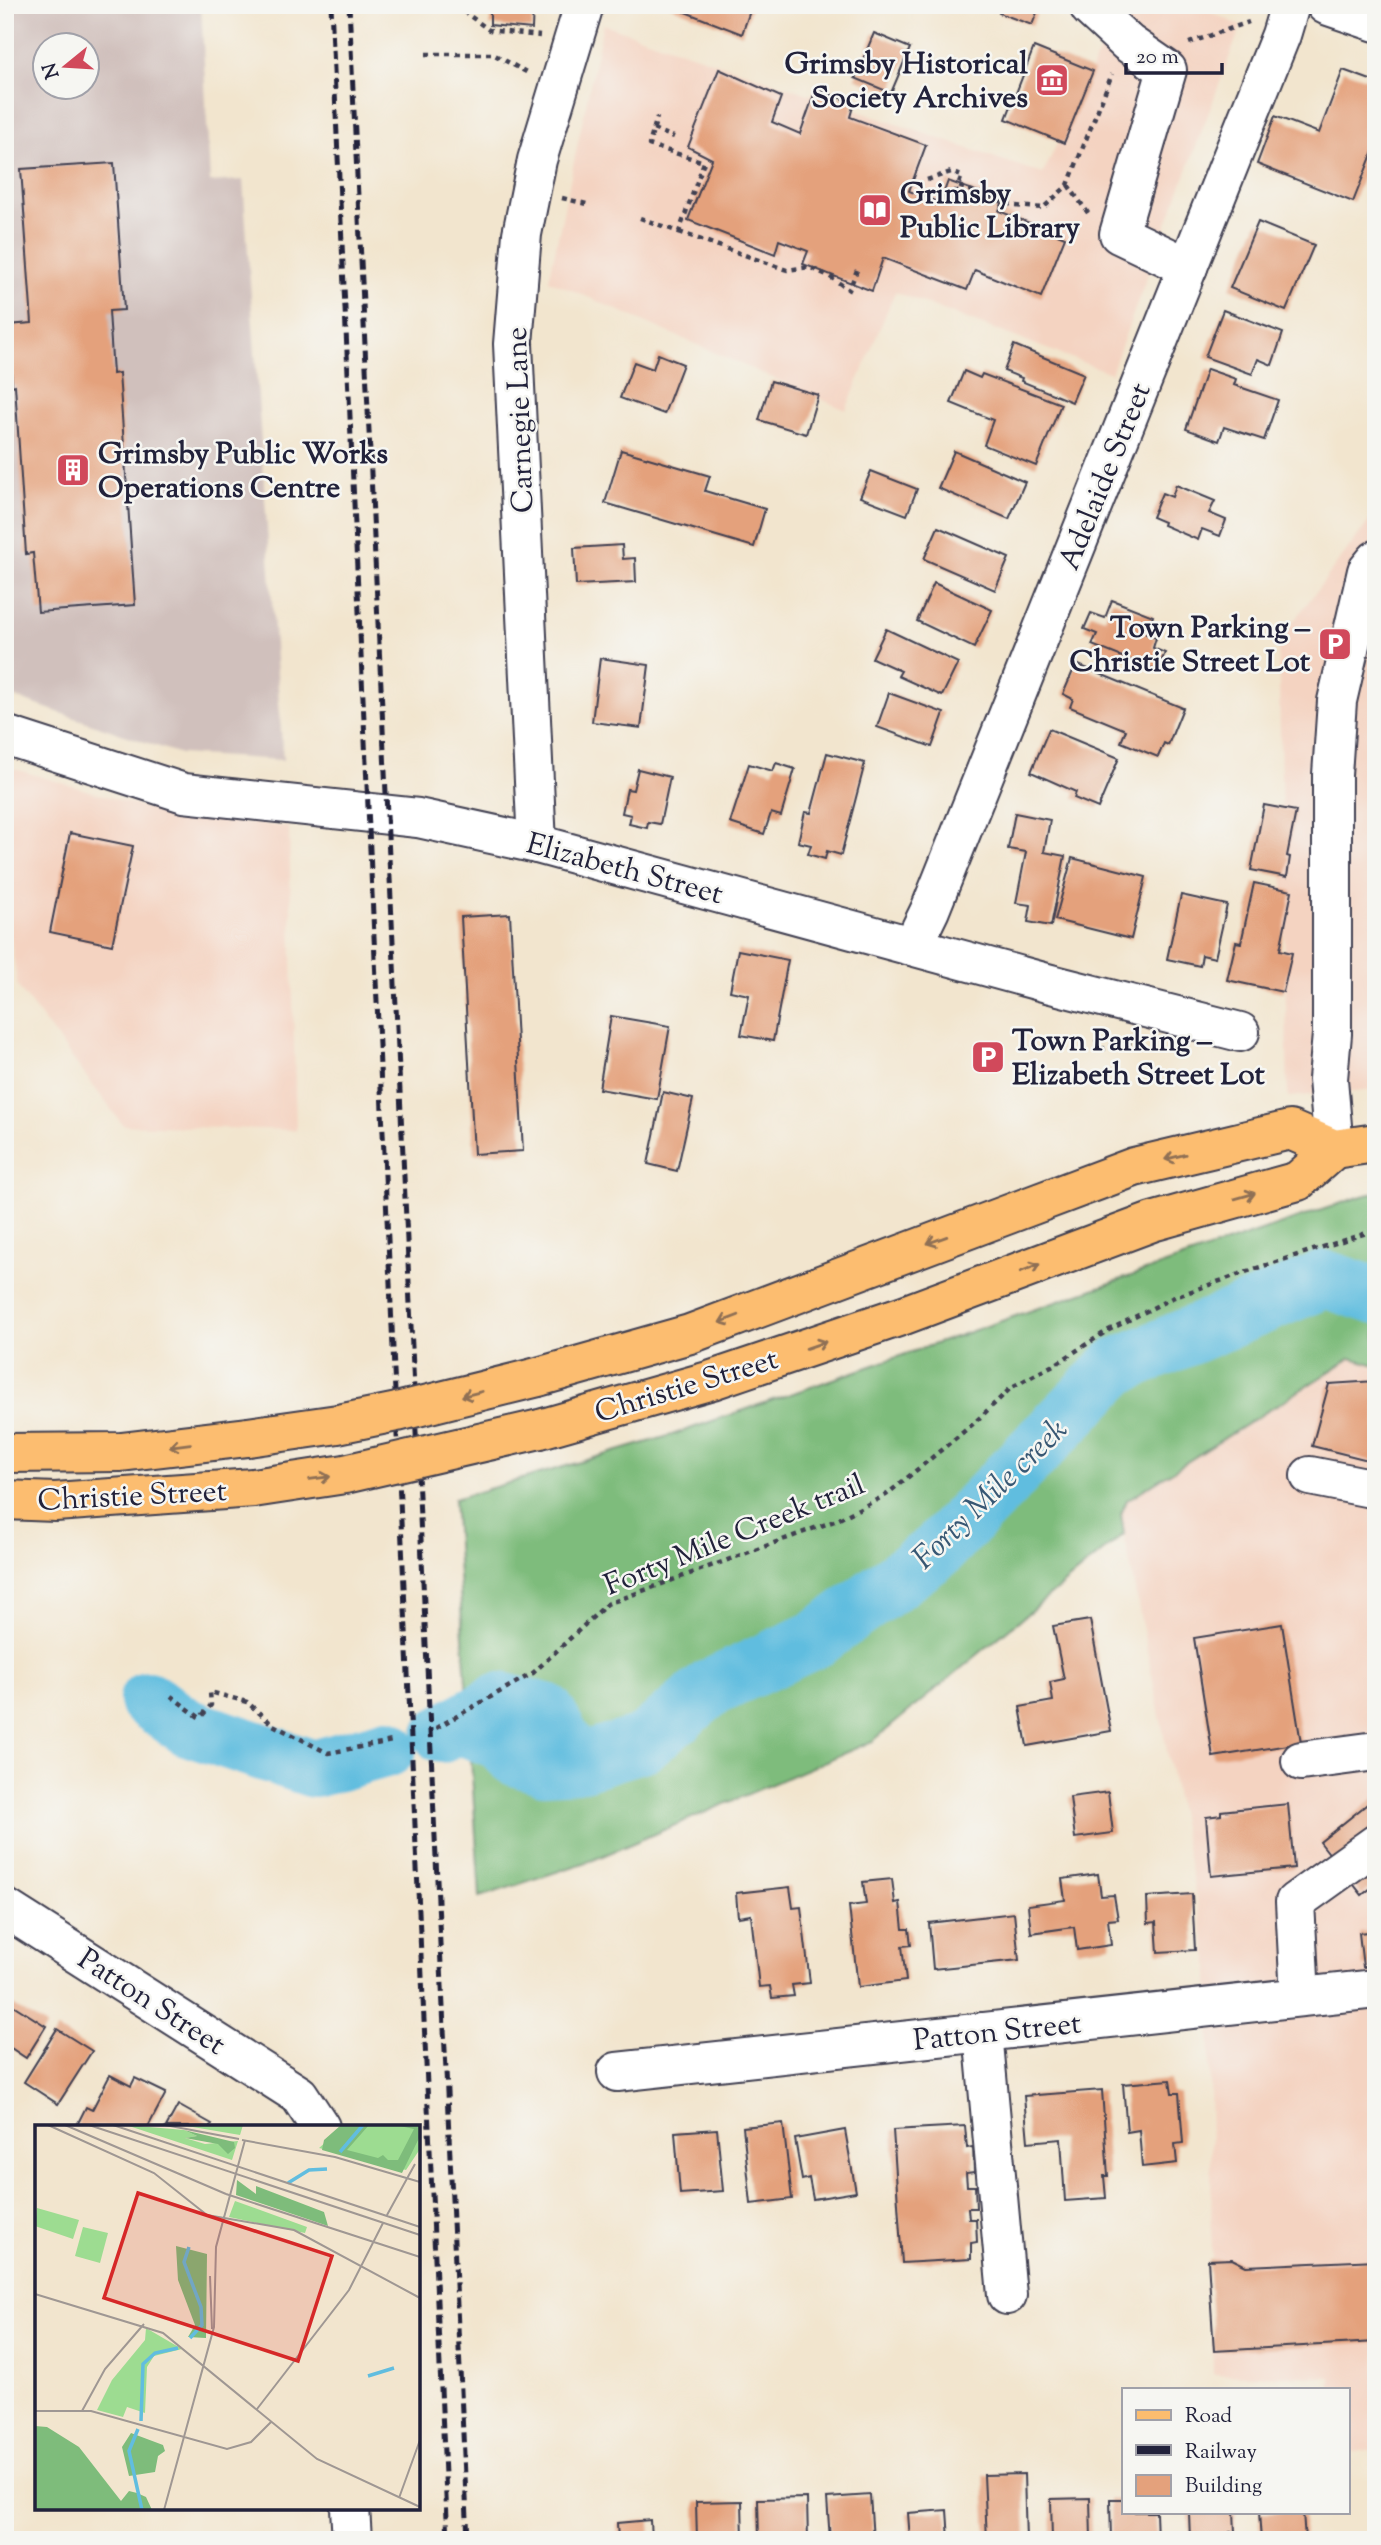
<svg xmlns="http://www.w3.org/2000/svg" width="1381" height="2545" font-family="'Sorts Mill Goudy',serif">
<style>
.built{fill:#f4d3c1}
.industrial{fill:#d0c0bc;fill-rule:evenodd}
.forest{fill:#7ebc7b;stroke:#506f5b;stroke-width:2}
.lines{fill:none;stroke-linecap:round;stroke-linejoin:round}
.river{stroke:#61bddf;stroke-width:58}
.building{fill:#e4a17c}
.minor-casing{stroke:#413f51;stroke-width:42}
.major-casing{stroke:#413f51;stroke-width:42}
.path{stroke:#413f51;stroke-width:4.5;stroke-dasharray:5 5;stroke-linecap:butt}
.minor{stroke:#fff;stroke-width:38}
.major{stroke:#fcbd6f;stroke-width:38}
.rail{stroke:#22223b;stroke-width:5;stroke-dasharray:10 5;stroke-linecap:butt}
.major-bridge-casing{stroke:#413f51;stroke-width:42;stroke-linecap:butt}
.major-bridge{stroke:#fcbd6f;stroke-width:38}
.oneway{stroke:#8f7055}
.labels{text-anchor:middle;stroke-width:5;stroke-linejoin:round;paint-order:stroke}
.poi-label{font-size:30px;font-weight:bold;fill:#22223b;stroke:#f6f6f2;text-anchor:start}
.street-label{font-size:30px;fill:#22223b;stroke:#f6f6f2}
.water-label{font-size:32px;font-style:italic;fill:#385874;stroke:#f6f6f2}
.inset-river{fill:none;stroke:#61bddf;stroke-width:3.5}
.inset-road{fill:none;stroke:#9f9793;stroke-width:2}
.view{fill:#d62828;fill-opacity:0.15;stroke:#d62828;stroke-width:3.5}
.inset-edge{fill:none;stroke:#22223b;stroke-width:3.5}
</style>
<rect width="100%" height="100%" fill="#f6f6f2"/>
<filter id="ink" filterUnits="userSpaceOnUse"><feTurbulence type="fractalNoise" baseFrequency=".0143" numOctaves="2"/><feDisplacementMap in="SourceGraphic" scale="14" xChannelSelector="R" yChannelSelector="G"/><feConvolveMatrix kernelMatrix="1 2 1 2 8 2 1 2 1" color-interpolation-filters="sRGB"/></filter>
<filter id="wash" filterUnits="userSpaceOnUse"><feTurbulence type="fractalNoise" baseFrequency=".00686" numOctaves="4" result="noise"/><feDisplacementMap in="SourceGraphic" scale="28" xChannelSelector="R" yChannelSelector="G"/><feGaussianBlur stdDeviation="1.57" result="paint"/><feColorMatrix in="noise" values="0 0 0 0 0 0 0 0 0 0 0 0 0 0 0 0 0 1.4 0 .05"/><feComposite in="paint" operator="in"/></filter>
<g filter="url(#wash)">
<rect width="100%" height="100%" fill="#f2e5ce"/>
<g class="built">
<polygon points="1121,5 1195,5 1241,26 1111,373 895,292 846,410 549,280 603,24 1043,174"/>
<polygon points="1376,512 1376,1089 1288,1097 1278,642"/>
<polygon points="5,766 163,813 289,827 296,1130 123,1125 18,987 5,901"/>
<polygon points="1351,1358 1376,1365 1376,2449 1348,2453 1348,2389 1331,2389 1331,2377 1213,2374 1209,1963 1120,1514 1127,1500"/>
</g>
<path class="industrial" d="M5,5H201L210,182L243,180L283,760L180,754L5,694ZM46,46H88V88H46Z"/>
<polygon class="forest" points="1376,1193 1376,1365 1351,1358 1127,1500 1121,1514 1124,1534 873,1741 593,1860 480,1897 454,1499 672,1435 1362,1196"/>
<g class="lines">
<g class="river">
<polyline points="148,1700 187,1727 314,1769 388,1748"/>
<polyline points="458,1725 500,1741 515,1757 544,1766 576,1764"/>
<polyline points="442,1734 500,1701 546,1712 576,1764 644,1743 712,1687 816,1639 937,1551 1116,1367 1325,1279 1376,1296"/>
</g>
</g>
<g id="blocks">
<g class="building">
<polygon points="490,5 533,5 532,29 490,25"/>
<polygon points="667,5 752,5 742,34"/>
<polygon points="1002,5 1040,5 1032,25 999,13"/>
<polygon points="874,33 910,48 891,93 855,78"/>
<polygon points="1034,47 1093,71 1064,143 1006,119"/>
<polygon points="719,69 781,97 772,122 800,134 816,89 854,103 850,117 926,145 909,191 940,203 948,181 1003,201 999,211 1065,237 1041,297 975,270 967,290 883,258 872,291 803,264 808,251 779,240 775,254 688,220 712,159 688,147"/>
<polygon points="1343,70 1376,82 1376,144 1353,202 1257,164 1275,116 1319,133"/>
<polygon points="114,163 124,310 109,311 113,374 119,373 135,605 38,612 33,553 26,554 15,385 12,386 8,325 32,323 21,169"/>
<polygon points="1258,222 1314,245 1286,311 1230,288"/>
<polygon points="1223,310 1283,333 1272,365 1258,359 1252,374 1205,357"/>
<polygon points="1014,345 1084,374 1072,402 1021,381 1022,378 1004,371"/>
<polygon points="658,354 683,364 664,414 620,398 634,362 653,369"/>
<polygon points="1207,369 1236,379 1234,385 1278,400 1264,440 1224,427 1219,441 1186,429"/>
<polygon points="964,371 980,378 982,374 1061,404 1036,466 984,445 993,420 951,403"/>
<polygon points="771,381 818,395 806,434 759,420"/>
<polygon points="621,450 710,476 705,491 765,509 754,547 605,503"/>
<polygon points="954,451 1025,482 1009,519 938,488"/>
<polygon points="871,471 917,489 907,515 860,497"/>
<polygon points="1176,485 1215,501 1209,513 1226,520 1220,536 1202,529 1198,540 1163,525 1164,522 1152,517 1162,493 1172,497"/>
<polygon points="938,527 1009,558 995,590 924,559"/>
<polygon points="622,545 623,559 635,558 636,582 576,585 574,548"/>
<polygon points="934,583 992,610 974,648 917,621"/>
<polygon points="1112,600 1153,616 1146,634 1156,638 1153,648 1165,653 1157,671 1092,645 1097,634 1084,629 1091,613 1105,618"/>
<polygon points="886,629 958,663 942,696 898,676 901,671 872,658"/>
<polygon points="600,658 649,665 641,728 592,722"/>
<polygon points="1076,664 1183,708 1168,745 1164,743 1158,757 1121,742 1126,730 1070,707 1073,699 1063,694"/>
<polygon points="889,693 944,713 932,747 877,727"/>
<polygon points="1049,729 1119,758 1098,808 1074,798 1076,792 1031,772"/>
<polygon points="827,753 865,763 841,855 827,851 825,859 808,854 811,845 798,842 805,812 811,813"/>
<polygon points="776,763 795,769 781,816 771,813 764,834 730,823 749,764 773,771"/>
<polygon points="638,769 670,777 660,824 648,822 647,828 629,824 631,815 622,813 627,789 633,790"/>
<polygon points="1264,805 1296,811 1287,856 1290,857 1287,877 1251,870"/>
<polygon points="1015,813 1050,820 1044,852 1065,856 1051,926 1028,922 1031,905 1016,903 1026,852 1008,849"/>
<polygon points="70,833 133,846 112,945 50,932"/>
<polygon points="1072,858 1146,877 1131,939 1055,920"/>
<polygon points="1254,883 1292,891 1280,950 1292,953 1283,992 1227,980 1236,942 1241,943"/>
<polygon points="1181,895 1227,905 1215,958 1202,955 1200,966 1167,959"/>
<polygon points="510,914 523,1151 474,1154 461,917"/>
<polygon points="738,950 788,960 773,1041 741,1035 749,995 730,991"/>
<polygon points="611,1016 670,1026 657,1099 599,1089"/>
<polygon points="663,1092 693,1099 677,1171 648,1164"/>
<polygon points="1376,1381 1376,1462 1312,1446 1329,1384"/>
<polygon points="1090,1620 1111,1731 1027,1746 1020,1707 1053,1701 1050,1682 1064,1679 1053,1626"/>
<polygon points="1282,1624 1301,1743 1213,1757 1194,1638"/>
<polygon points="1108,1792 1113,1833 1075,1838 1070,1797"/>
<polygon points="1376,1797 1376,1884 1362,1895 1320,1842"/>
<polygon points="1288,1804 1294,1868 1211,1876 1206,1817 1221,1815 1221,1811"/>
<polygon points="1098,1874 1101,1896 1114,1895 1118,1919 1108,1920 1111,1945 1077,1950 1074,1927 1031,1933 1028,1905 1065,1900 1062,1879"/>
<polygon points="892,1879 895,1903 900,1902 903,1929 909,1929 911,1945 902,1946 906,1981 858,1987 849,1906 866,1904 863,1882"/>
<polygon points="790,1887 793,1908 801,1907 810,1983 792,1985 794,1996 772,1998 770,1986 759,1987 751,1915 738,1917 736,1893"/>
<polygon points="1192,1894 1195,1950 1158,1952 1156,1922 1148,1923 1147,1897"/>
<polygon points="1014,1913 1019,1960 933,1969 929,1923"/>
<polygon points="1376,1931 1376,1965 1363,1967 1359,1933"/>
<polygon points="5,2000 46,2026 26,2058 5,2044"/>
<polygon points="57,2029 92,2051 58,2104 24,2082"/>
<polygon points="110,2075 131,2086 135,2078 166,2093 148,2127 76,2127 86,2107 92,2110"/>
<polygon points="1170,2080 1172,2093 1179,2093 1183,2143 1175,2144 1177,2163 1142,2167 1139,2130 1127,2132 1123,2084"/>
<polygon points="1102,2090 1108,2176 1104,2176 1106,2198 1065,2201 1061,2139 1028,2142 1024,2096"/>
<polygon points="178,2105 212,2124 210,2127 166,2127"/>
<polygon points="783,2123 792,2199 751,2204 743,2127"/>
<polygon points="965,2126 967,2148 973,2147 974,2172 966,2173 967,2186 975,2186 976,2208 968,2208 969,2219 976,2219 977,2242 971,2243 971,2259 902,2263 893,2130"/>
<polygon points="717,2129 723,2191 680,2194 675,2132"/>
<polygon points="845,2130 856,2192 813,2199 809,2178 802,2180 795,2139"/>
<polygon points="1232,2259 1246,2266 1376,2260 1376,2342 1214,2351 1208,2260"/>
<polygon points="1024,2474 1026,2540 987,2540 984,2475"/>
<polygon points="870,2495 873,2540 830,2540 827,2498"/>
<polygon points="807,2498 808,2540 759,2540 758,2499"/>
<polygon points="1090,2498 1091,2540 1052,2540 1051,2499"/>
<polygon points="1110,2499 1124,2499 1124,2512 1156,2512 1157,2540 1111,2540"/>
<polygon points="742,2501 743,2540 697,2540 696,2502"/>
<polygon points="947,2510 949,2540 910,2540 908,2513"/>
<polygon points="1189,2512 1234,2512 1235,2532 1230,2532 1230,2540 1190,2540"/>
<polygon points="1259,2512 1303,2512 1305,2540 1261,2540"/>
<polygon points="650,2520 651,2540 618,2540 617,2523"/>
</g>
</g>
</g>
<g filter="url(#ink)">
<use href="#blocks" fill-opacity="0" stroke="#413f51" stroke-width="2"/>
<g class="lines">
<g class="minor-casing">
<g id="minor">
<polyline points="1090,5 1090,8 1128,43 1167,70 1119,234 1188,267"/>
<polyline points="1326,5 1376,22"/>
<polyline points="5,735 184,793 418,818 537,844 1047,983 1240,1032"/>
<polyline points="537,844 513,344 522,234 537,160 584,5"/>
<polyline points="913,945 930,910 1281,35 1290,5"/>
<polyline points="1334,1149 1328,1079 1332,1034 1332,775 1337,701 1367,571 1376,560"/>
<polyline points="1310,1476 1376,1489"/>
<polyline points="1301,1761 1376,1751"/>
<polyline points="5,1908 299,2095 320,2127"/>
<polyline points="1300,1997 1295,1902 1376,1844"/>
<polyline points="983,2032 1007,2295"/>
<polyline points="617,2072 1376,1989"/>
<polyline points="350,2508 352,2540"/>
</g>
</g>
<g class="major-casing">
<g id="major">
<polyline points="538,1377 690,1334 1134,1167 1290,1130 1334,1149 1376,1143"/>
<polyline points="540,1429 712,1380 904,1315 1152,1222 1298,1181 1334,1149"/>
<polyline points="5,1453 121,1452 248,1437"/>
<polyline points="5,1500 55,1502 253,1488"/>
</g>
</g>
<g class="path">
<polyline points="455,5 489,30 540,36"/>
<polyline points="1189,43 1249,22"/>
<polyline points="426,54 493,54 528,73"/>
<polyline points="653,129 674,137"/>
<polyline points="927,180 951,172 962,176 958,186"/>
<polyline points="1068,185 1088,213"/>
<polyline points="955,194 958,186 1015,206 1043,208 1068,185 1112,74"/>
<polyline points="562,198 587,204"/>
<polyline points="640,218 679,232 704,162 649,145 657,117"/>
<polyline points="679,232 787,270 809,267 829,276 849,290 857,270"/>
<polyline points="1096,1039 1102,1049 1131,1042"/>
<polyline points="171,1696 200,1718 211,1705 210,1692 247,1702 273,1725 328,1753 392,1741"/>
<polyline points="436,1728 533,1673 607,1604 837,1520 886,1495 973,1424 1012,1387 1059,1362 1107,1331 1172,1298 1254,1269 1376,1230"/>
</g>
<use href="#minor" class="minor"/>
<use href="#major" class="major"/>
<g class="rail">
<polyline points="331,5 448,2540"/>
<polyline points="349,5 468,2540"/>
</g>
<g class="major-bridge-casing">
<g id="major-bridge">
<polyline points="248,1437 338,1424 397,1412 538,1377"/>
<polyline points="253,1488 345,1474 540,1429"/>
</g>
</g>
<use href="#major-bridge" class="major-bridge"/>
</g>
<defs><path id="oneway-shaft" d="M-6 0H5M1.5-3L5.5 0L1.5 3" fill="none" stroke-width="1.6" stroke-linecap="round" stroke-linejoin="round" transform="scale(1.75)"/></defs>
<g class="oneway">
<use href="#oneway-shaft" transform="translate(1175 1157) rotate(166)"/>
<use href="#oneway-shaft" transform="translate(1245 1196) rotate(-16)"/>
<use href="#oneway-shaft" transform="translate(937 1240) rotate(160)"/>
<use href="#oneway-shaft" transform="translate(1030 1268) rotate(-21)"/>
<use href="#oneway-shaft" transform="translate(729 1319) rotate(159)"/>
<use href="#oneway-shaft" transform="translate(816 1345) rotate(-19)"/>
<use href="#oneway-shaft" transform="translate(472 1394) rotate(166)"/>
<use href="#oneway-shaft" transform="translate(180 1445) rotate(173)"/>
<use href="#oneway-shaft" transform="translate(320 1478) rotate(-8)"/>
</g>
</g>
<defs>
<g id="museum-square" transform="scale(1.75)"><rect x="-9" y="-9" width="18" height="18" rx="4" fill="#d1495b" stroke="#f6f6f2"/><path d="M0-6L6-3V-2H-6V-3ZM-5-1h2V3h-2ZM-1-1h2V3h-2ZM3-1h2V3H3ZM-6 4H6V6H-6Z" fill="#fff"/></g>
<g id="library-square" transform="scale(1.75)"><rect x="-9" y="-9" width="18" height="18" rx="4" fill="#d1495b" stroke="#f6f6f2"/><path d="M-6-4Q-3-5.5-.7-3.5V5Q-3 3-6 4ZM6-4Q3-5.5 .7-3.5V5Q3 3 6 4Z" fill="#fff"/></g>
<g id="building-square" transform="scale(1.75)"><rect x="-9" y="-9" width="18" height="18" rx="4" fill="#d1495b" stroke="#f6f6f2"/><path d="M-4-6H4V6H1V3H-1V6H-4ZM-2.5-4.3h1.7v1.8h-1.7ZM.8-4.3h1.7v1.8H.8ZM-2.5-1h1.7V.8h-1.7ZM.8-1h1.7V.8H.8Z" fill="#fff"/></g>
<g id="parking-square" transform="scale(1.75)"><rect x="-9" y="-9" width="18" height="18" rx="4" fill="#d1495b" stroke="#f6f6f2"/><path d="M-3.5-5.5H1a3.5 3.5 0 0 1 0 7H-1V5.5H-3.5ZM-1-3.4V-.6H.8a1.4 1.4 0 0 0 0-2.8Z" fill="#fff"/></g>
</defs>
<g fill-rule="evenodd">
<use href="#museum-square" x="1052" y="80"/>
<use href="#library-square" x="875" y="210"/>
<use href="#building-square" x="73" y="470"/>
<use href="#parking-square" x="1335" y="644"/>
<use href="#parking-square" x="988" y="1057"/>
</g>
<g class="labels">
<g class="poi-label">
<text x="1028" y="73" text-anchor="end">Grimsby Historical<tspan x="1028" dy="34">Society Archives</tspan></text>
<text x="900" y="203">Grimsby<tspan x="900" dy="34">Public Library</tspan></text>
<text x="98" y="463">Grimsby Public Works<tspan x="98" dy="34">Operations Centre</tspan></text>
<text x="1310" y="637" text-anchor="end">Town Parking –<tspan x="1310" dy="34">Christie Street Lot</tspan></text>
<text x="1012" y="1050">Town Parking –<tspan x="1012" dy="34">Elizabeth Street Lot</tspan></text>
</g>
<g class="street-label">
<text transform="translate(519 420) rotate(-92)" y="10">Carnegie Lane</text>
<text transform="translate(1104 476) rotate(-68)" y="10">Adelaide Street</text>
<text transform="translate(625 868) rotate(15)" y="10">Elizabeth Street</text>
<text transform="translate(686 1385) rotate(-17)" y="10">Christie Street</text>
<text transform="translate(132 1495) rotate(-3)" y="10">Christie Street</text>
<text transform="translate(734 1534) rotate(-22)" y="10">Forty Mile Creek trail</text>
<text transform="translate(152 2001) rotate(33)" y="10">Patton Street</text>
<text transform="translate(997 2031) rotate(-6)" y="10">Patton Street</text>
</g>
<g class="water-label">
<text transform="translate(989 1493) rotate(-44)" y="11">Forty Mile creek</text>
</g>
</g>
<g transform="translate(35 2125)">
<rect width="385" height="385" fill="#f2e5ce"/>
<path d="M91,0L149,5L162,11L150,13L170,19L203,16L197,35ZM146,0H208L205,10ZM310,0H385V24L371,45L284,23ZM200,76L272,102L270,108L194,92ZM2,83L44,95L38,114L0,101ZM48,102L73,108L65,138L40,131ZM111,203L147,224L119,231L112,242L110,288L92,282L88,292L62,285L77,255L110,215Z" fill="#9ddc91"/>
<path d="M306,0H334L312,25L343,33L348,30L353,35H363L379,4L360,0H384L385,11L367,48L287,25L289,15ZM149,5L199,17L200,23L193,29L183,19L150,13L162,11ZM202,55L221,69V61L289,87L293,101L201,70ZM141,121L172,129L171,213L153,212L160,200L143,155ZM0,301L12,302L44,322L86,376L94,366L102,368L111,372L117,385H0ZM96,308L128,320L130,326L123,331L120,347L94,351L87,322Z" fill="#7ebc7b"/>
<path class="inset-river" d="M305,27L328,0M253,58L274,45L292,44M154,122L149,137L166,182L167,200L155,213M333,251L359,243M106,296L108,239L120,228L143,223M103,304L94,326L107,385"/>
<path class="inset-road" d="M13,0L119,48L172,90L259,105L385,173M30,0L191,69M54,0L385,110M78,0L385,102M130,0L204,14M207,15L300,32L385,57M191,69L385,132M352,90L380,39M175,151L177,204M0,169L128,208L282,334L385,382M222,284L314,165L348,98M0,286H56L192,324L216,317L236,297M47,286L70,244L109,199M364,373L385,315M129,385L179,202L181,122L210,15"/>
<path class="view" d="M103,68L297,131L263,236L69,173Z"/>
<rect width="385" height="385" class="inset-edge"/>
</g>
<rect width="1381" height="2545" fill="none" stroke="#f6f6f2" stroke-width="28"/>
<rect x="1122" y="2388" width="228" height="126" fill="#f6f6f2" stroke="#a1a1a9" stroke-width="2"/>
<rect x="1136" y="2410" width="35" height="10" fill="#fcbd6f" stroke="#a1a1a9" stroke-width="2"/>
<text x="1185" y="2422" font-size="21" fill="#22223b">Road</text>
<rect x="1136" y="2445" width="35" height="10" fill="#22223b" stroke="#a1a1a9" stroke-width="2"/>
<text x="1185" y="2458" font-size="21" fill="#22223b">Railway</text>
<rect x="1136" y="2475" width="35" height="21" fill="#e4a17c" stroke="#a1a1a9" stroke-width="2"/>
<text x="1185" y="2492" font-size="21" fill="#22223b">Building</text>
<g transform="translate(66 66) rotate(252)"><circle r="33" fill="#f6f6f2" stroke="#a1a1a9" stroke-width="2"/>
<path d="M0-5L12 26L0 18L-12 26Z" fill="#d1495b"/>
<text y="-10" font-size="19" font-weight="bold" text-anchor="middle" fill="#22223b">N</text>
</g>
<path d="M1126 63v10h96v-10" fill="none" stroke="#22223b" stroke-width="3.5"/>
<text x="1136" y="63" font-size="21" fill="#22223b" stroke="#f6f6f2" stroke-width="5" paint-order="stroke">20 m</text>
</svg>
